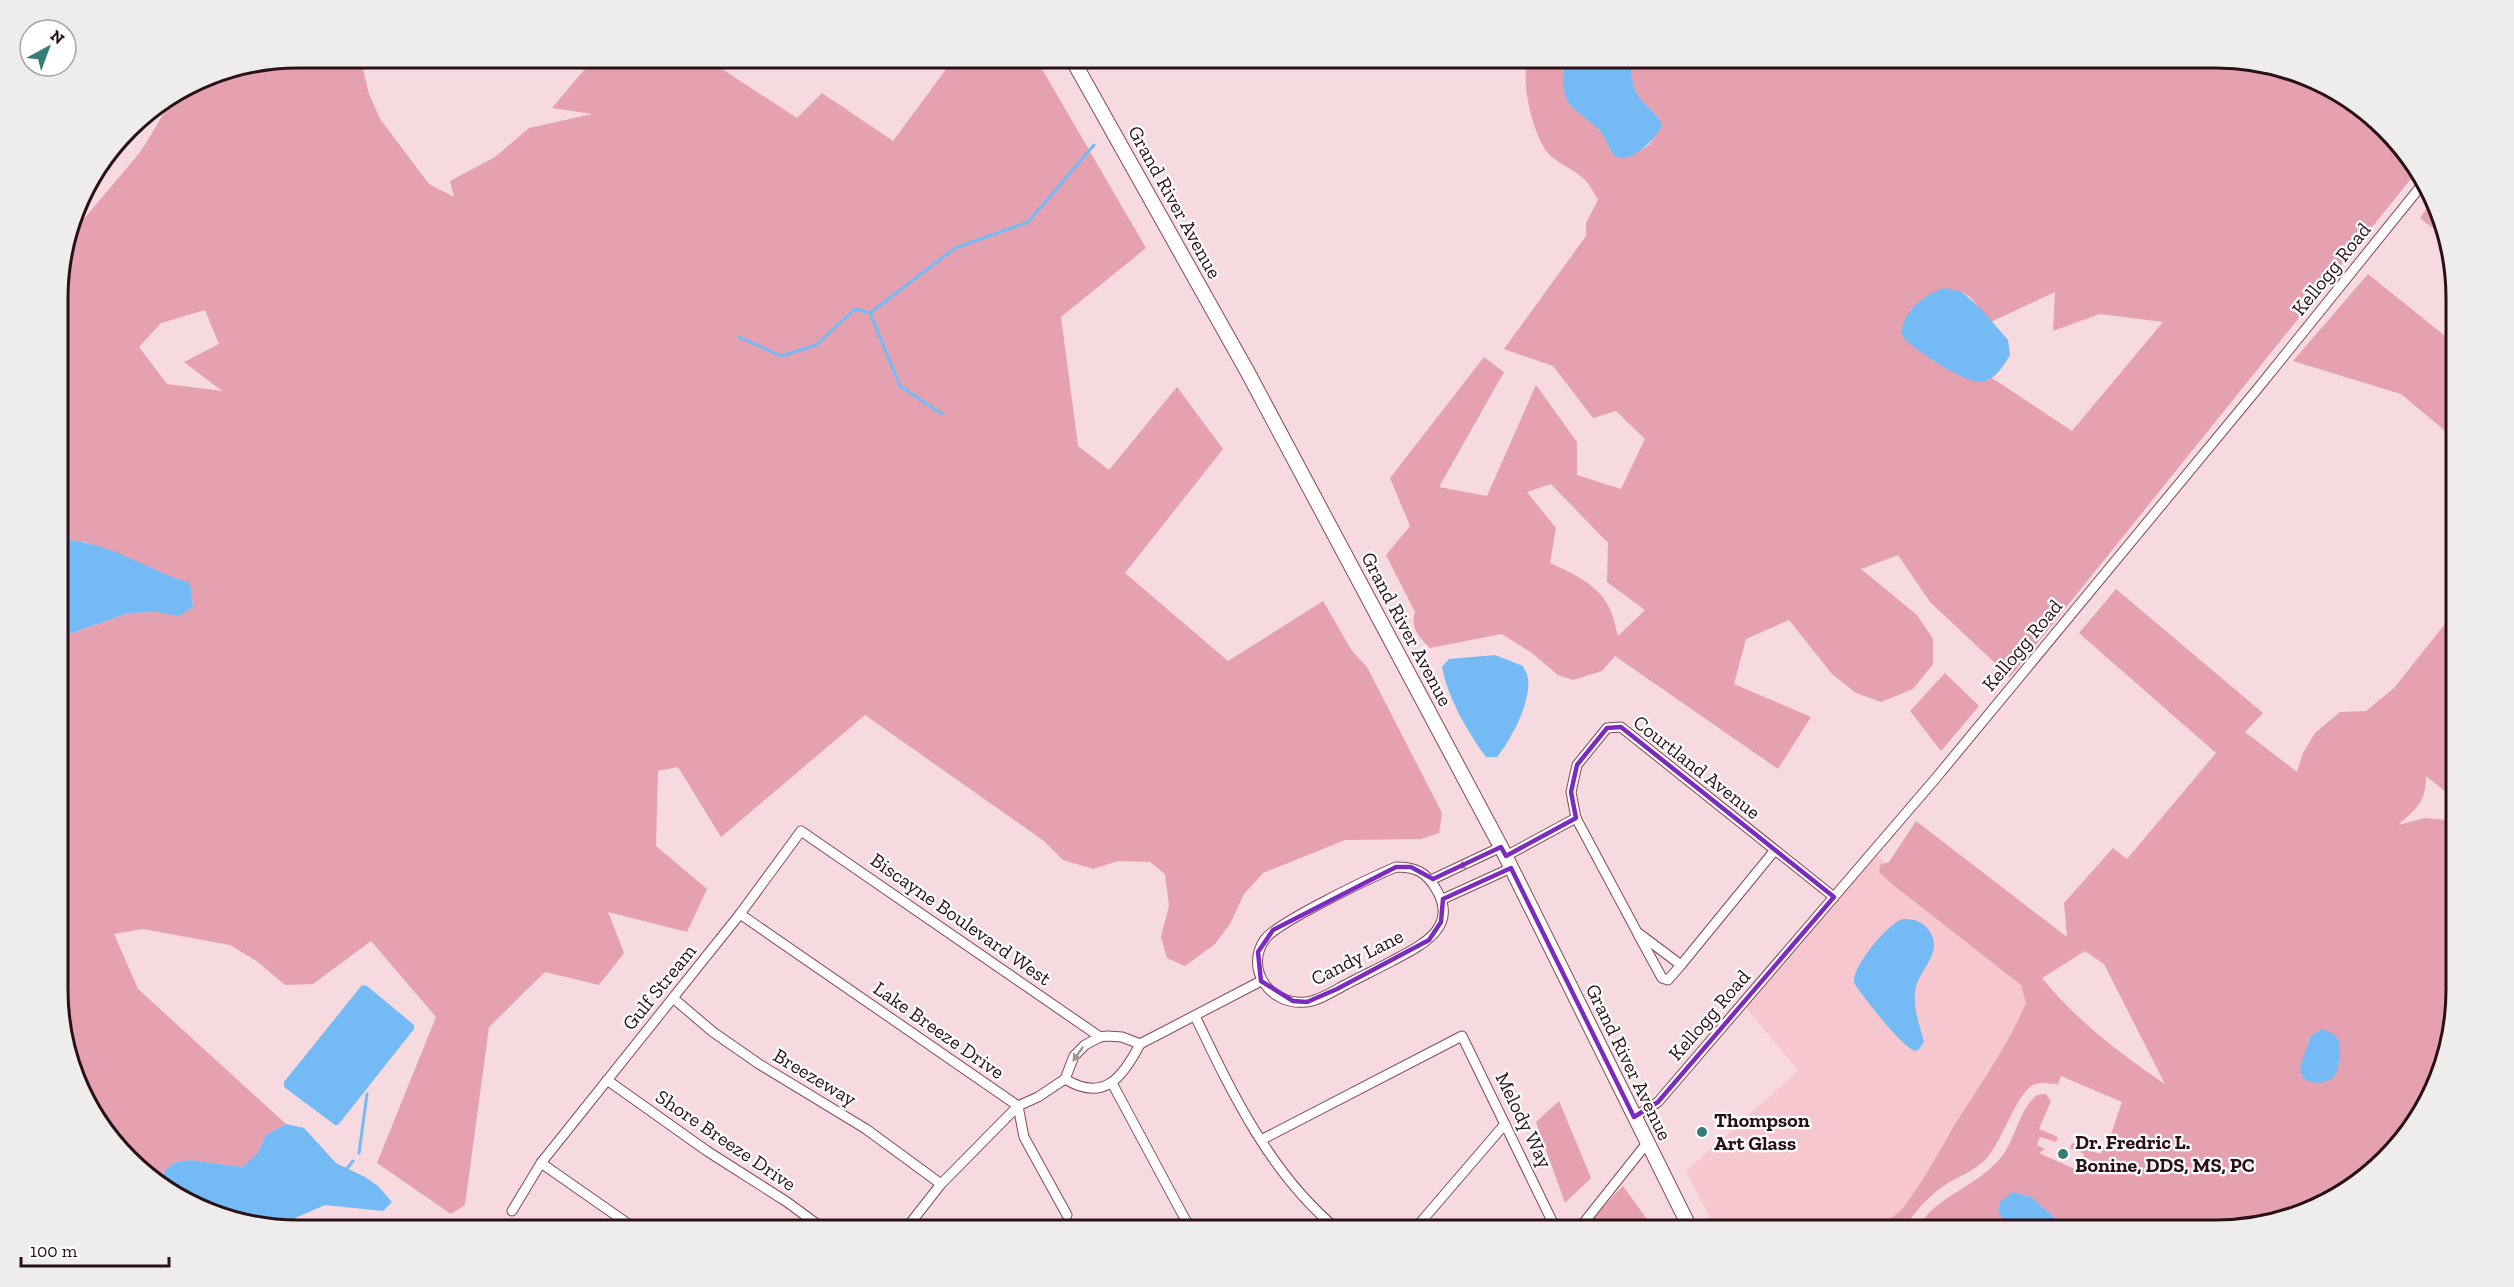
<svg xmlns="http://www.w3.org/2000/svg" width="2514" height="1287" font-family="'Zilla Slab',serif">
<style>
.built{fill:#f7c7d0}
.green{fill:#e6a1b0;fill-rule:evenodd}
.water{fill:#74baf4}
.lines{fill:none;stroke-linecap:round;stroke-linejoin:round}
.stream{stroke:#74baf4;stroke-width:3}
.street-casing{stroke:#864958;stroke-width:11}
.secondary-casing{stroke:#864958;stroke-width:16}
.street{stroke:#fff;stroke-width:9}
.secondary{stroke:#fff;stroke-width:14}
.oneway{fill:#9f9497}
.marked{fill:none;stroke:#7b2cbf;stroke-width:4.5;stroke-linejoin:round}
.poi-dot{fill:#367d75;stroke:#fff;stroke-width:2}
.labels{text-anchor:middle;stroke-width:4.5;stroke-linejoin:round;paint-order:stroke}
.street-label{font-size:20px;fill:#2a1118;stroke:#fff}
.poi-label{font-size:20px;font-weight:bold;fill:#2a1118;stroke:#fff;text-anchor:start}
.rim{fill:none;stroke:#2a1118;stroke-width:3}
</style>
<rect width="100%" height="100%" fill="#f7dadf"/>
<polygon class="built" points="1875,854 2047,991 1898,1230 1716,1230 1686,1171 1798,1071 1745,1006"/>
<g class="green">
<path d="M298,57H360L369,94L380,119L429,184L454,197L450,181L495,157L529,128L592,114L552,108L595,57H708L719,67L797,118L822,93L893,141L955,57H1035L1146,248L1061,317L1078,446L1109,470L1177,387L1223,449L1125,573L1228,661L1323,601L1352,651L1367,667L1442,813L1439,833L1421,839L1345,840L1263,873L1244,894L1230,924L1215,944L1185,966L1167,958L1161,937L1169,906L1165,874L1150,862L1118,861L1093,869L1063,860L1044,841L865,715L721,837L678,767L658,771L656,846L707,889L687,932L608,912L624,953L599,985L545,972L489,1027L465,1205L451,1214L377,1163L436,1017L371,941L313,984L285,985L258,962L230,945L143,929L114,934L138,989L286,1124L266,1135L257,1154L242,1167L190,1160L173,1163L159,1178L107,1135L75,1081L59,1021L58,626L70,634L129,613L156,612L179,615L193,607L190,584L85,542L58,539V282L73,223L80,224C98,201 118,179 136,157C160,128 168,88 207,75C236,65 269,63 298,57ZM205,310L219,344L184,362L222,391L167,384L139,347L161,323Z"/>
<path d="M1530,57H1568C1552,95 1585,108 1603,134C1607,139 1609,146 1611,152L1627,158L1649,145L1662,125C1656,111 1641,104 1635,90C1631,80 1632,68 1628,57H2216L2322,82L2407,152L2418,170L2010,677L1930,602L1898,555L1861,569L1917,615L1933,639V664L1913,689L1881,702L1856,693L1832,674L1789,620L1746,639L1734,684L1811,717L1778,769L1615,656L1602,671L1573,680L1558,675L1532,653L1502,634L1430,648C1419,637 1410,628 1415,612L1386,555L1410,526L1390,478L1484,357L1504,372L1439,487L1487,496L1536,385L1577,442V475L1621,489L1645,439L1616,411L1593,418L1553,366L1504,349L1586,236V223L1598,200C1594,193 1590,185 1585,180C1575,169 1557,164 1547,152C1533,134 1518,76 1530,57ZM1962,292L1970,297L1991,322L2055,292L2053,331L2100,314L2163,322L2072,431L1992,378L1986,381ZM1551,484L1608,543L1607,582L1645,610L1618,636C1616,630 1615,623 1613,617C1604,587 1576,575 1550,563L1556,528L1527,492Z"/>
<polygon points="2434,198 2439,206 2448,240 2420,218"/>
<polygon points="2368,274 2455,344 2455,439 2401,394 2293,361"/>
<path d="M2116,589L2263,713L2245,732L2297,772L2303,753L2315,733L2340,712L2366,711L2394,688L2456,610V800L2426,776C2426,802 2417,808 2398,825L2425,818L2457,821V989L2432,1095L2397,1148L2350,1189L2294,1217L2232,1229L2069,1230L2031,1197L2013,1192L2004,1225L2009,1230H1946L1931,1227L1928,1230H1915C1937,1196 1971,1189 1997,1162C2016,1143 2017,1111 2037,1095L2046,1094L2051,1101L2039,1129L2058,1137L2056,1142L2040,1137L2037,1145L2045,1149L2039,1153L2077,1170L2079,1168L2086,1171L2091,1160L2083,1157L2084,1154L2070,1148L2072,1143L2100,1154L2112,1131L2122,1102L2061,1076L2058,1084C2050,1084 2042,1082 2035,1084C2016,1091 2002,1144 1984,1161C1973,1171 1960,1176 1948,1183C1929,1195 1915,1211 1903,1230H1877C1883,1219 1893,1219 1901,1210C1923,1183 1939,1151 1957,1121C1982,1082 2008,1045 2026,1003L2021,985L1892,884L1879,872L1880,865L1889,862L1916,821L2067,937L2064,903L2113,848L2127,859L2216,753L2079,633ZM2085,951L2104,964L2165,1084C2119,1053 2077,1021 2042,978ZM2310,1037L2339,1042V1064L2313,1082L2301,1076Z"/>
<polygon points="1945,673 1979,706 1941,751 1910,711"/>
<polygon points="1559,1101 1591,1178 1565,1203 1536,1122"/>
<polygon points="1623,1186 1649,1222 1645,1230 1581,1230"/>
</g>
<g class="water">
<path d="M1568,57H1628C1632,68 1631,80 1635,90C1641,104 1656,111 1662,125C1657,137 1632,164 1617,157C1608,152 1607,137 1599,130C1592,122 1573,110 1568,102C1561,89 1562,70 1568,57Z"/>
<path d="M1945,288L1962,292L1982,310L2008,340L2010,355C2004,365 1994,382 1980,382C1964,382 1909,348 1901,334C1903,311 1924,294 1945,288Z"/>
<path d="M58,539C67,540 77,540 86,543C122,551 154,572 190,583L193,607L179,616L156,612L129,613L69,634L58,626Z"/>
<path d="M1495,655L1523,666C1524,669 1528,675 1528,679C1531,702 1511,740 1497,757H1486C1467,731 1448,698 1442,667L1449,659Z"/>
<path d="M1902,919C1912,919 1920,920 1927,928C1947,952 1918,968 1915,992C1913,1008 1920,1026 1924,1042L1919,1049L1915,1051C1900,1045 1864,998 1854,983C1852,966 1887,925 1902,919Z"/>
<polygon points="362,985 367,986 414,1025 414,1029 338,1125 335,1125 284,1087 284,1082"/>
<path d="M2321,1029C2327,1031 2334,1033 2338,1039C2342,1047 2339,1070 2334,1077C2327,1082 2320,1084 2311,1082C2289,1076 2308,1052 2310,1037Z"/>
<polygon points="286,1124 304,1128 336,1163 365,1177 378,1186 392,1202 383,1211 325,1205 279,1225 192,1205 159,1178 173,1163 190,1160 242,1167 257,1154 266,1135"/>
<polygon points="2013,1192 2031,1197 2069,1230 2009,1230 1998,1211 2000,1202"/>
</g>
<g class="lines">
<g class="stream">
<polyline points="870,313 900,386 942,414"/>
<polyline points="739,337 781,356 816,345 855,309 870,313 955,248 1028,222 1094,145"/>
<polyline points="359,1153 367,1094"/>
<polyline points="345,1171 353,1161"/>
</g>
<g class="street-casing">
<g id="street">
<polyline points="1775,850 1681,965 1637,932 1576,818 1571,792 1577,765 1607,728 1621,727 1834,897"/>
<polyline points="1506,856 1576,818"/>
<path d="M1396,867C1416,867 1426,872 1436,889C1460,928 1420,946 1392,961C1377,969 1362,976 1347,984C1335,990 1319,1001 1306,1002C1270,1006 1244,969 1265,939C1278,922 1372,877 1396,867Z"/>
<polyline points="1431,880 1501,847"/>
<polyline points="1443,899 1511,868"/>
<polyline points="740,914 1018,1106 1024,1137 1067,1215"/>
<polyline points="1638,934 1662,978 1668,980 1681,965"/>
<polyline points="673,998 713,1032 759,1064 866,1129 941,1184"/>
<path d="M1195,1016C1232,1093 1270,1174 1338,1230"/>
<polyline points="1140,1044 1261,981"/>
<path d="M1065,1079C1104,1103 1123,1077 1140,1044"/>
<polyline points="607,1080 707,1151 787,1202 825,1230"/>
<polyline points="1112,1083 1185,1219 1193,1230"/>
<polyline points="1634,1117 1658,1102 1936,778 2259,387 2425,181"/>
<polyline points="1261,1140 1462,1036 1552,1221 1545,1230"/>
<polyline points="541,1163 637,1230"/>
<polyline points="512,1211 541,1163 740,914 801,831 1100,1037"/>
<polyline points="905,1230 941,1184 1018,1106 1038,1097 1065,1079 1074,1056 1085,1045 1100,1037 1108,1036 1122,1037 1140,1044"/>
<polyline points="1414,1230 1505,1124"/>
<polyline points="1578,1230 1647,1143"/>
</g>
</g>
<g class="secondary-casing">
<polyline id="secondary" points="1071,57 1247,371 1501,847 1691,1230"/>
</g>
<use href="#street" class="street"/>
<use href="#secondary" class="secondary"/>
</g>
<defs><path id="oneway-solid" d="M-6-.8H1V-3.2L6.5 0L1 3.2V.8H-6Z" transform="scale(1.5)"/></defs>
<g class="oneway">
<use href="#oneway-solid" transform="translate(1466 864) rotate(155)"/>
<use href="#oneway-solid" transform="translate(1078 1054) rotate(125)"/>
</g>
<path class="marked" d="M1621,727L1834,897L1658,1102L1634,1117L1511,868L1443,899L1441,922L1429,940L1337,989L1307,1002L1293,1001L1261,981L1258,952L1273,930L1396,867H1411L1433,879L1501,847L1506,856L1576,818L1571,792L1577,765L1607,728Z"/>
<g class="poi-dot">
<circle cx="1702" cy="1132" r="6"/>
<circle cx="2063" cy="1154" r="6"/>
</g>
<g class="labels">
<g class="street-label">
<text transform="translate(1175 202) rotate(61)" y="7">Grand River Avenue</text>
<text transform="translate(2331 269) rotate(-51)" y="7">Kellogg Road</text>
<text transform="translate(1407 629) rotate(62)" y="7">Grand River Avenue</text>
<text transform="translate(2022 645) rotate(-50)" y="7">Kellogg Road</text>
<text transform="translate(1697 767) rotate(38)" y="7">Courtland Avenue</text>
<text transform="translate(961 919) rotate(35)" y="7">Biscayne Boulevard West</text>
<text transform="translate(1357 957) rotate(-27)" y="7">Candy Lane</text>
<text transform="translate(659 987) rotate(-51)" y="7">Gulf Stream</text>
<text transform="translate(1709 1015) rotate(-49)" y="7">Kellogg Road</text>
<text transform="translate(939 1030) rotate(35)" y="7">Lake Breeze Drive</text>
<text transform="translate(1629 1062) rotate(64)" y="7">Grand River Avenue</text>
<text transform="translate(815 1077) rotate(31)" y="7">Breezeway</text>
<text transform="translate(1524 1120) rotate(64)" y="7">Melody Way</text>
<text transform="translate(726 1140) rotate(34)" y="7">Shore Breeze Drive</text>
</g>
<g class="poi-label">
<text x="1714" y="1127">Thompson<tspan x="1714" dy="23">Art Glass</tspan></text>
<text x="2075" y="1149">Dr. Fredric L.<tspan x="2075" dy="23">Bonine, DDS, MS, PC</tspan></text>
</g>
</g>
<path d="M0 0H2514V1287H0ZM298 68H2216A230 230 0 0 1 2446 298V990A230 230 0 0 1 2216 1220H298A230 230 0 0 1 68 990V298A230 230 0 0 1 298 68Z" fill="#eeeced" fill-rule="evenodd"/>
<path class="rim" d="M298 68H2216A230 230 0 0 1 2446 298V990A230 230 0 0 1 2216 1220H298A230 230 0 0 1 68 990V298A230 230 0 0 1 298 68Z"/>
<g transform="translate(48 48) rotate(41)"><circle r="28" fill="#ffffff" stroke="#aaa0a3" stroke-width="1.5"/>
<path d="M0-4.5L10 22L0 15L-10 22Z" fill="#367d75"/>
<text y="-9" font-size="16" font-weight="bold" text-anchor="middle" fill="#2a1118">N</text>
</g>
<path d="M21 1257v9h148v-9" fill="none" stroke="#2a1118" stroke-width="3"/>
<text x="30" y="1257" font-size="18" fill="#2a1118" stroke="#ffffff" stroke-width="4.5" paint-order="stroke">100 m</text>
</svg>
